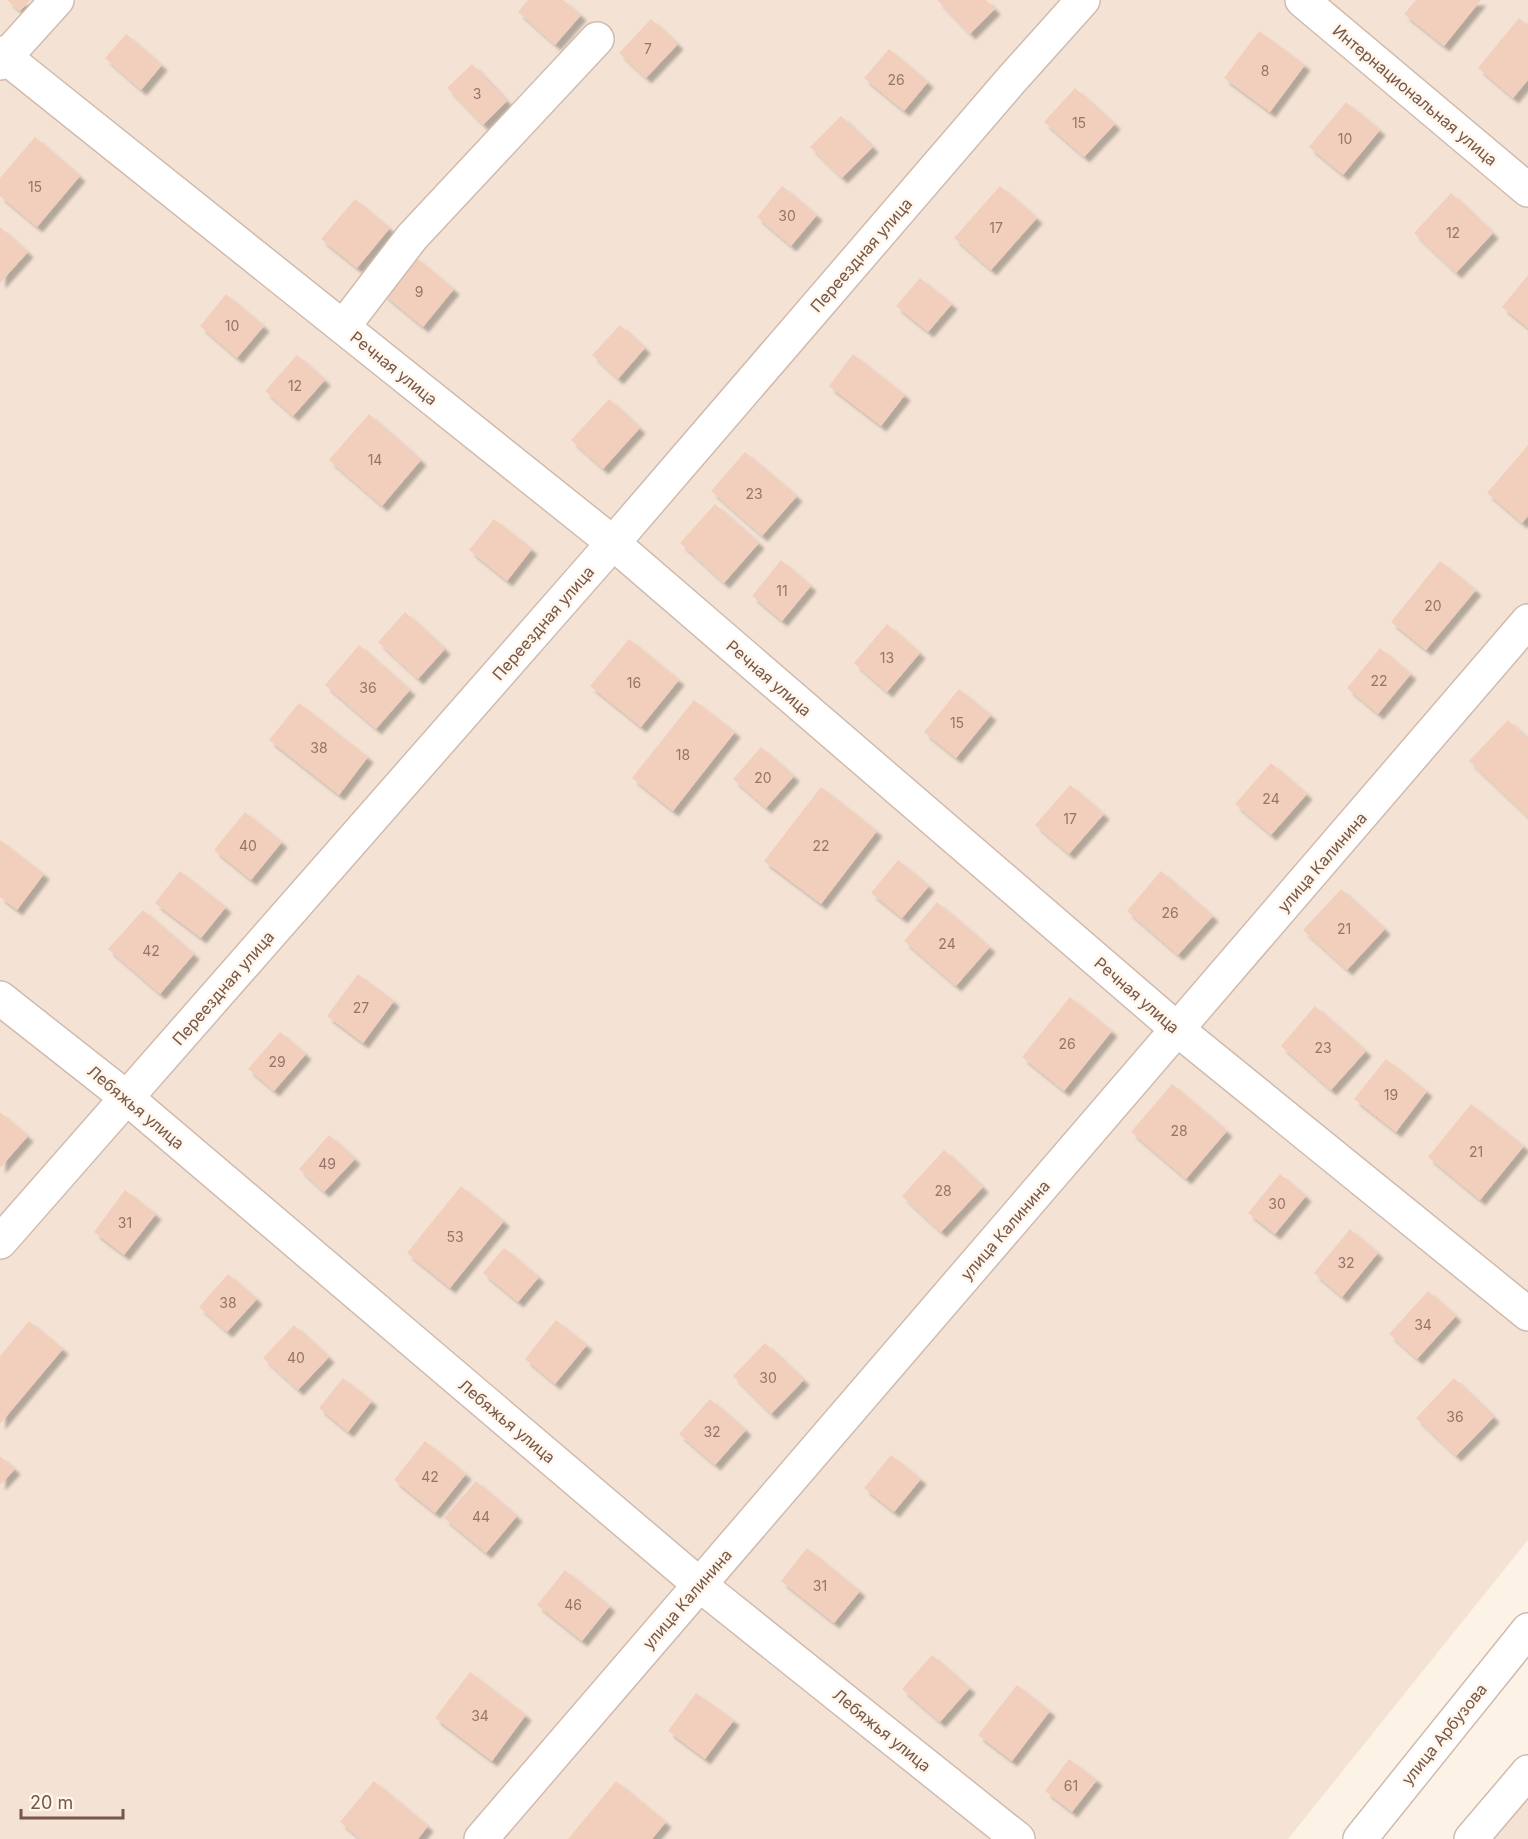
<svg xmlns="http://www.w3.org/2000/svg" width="1528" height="1839" font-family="Inter,sans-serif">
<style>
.residential{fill:#f4e3d4}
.building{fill:#f2cebd;filter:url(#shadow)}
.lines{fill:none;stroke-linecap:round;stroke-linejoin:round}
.minor-casing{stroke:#d0bbae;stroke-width:36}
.minor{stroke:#fff;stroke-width:33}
.labels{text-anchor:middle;stroke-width:5;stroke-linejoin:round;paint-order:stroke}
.number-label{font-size:14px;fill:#957567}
.street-label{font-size:16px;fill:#76574a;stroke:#fff6ec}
</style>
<defs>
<filter id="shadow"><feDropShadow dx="5.5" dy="5.5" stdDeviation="1.5" flood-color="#0004"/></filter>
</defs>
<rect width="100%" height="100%" fill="#fdf2e6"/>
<g class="residential">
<polygon points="0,0 1528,0 1528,1540 1288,1839 0,1839"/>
<polygon points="1528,1794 1528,1839 1491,1839"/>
</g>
<g class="building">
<polygon points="7,0 30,0 20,11"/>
<polygon points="528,0 563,0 581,15 555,45 518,12"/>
<polygon points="937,0 986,0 995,9 970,34"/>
<polygon points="1416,0 1481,0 1444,46 1404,14"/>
<polygon points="1519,18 1528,26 1528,80 1513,98 1478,68"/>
<polygon points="651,19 678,44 646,78 619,53"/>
<polygon points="1259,31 1305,65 1270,112 1224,78"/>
<polygon points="126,34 162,65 141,90 105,58"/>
<polygon points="889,49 928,82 904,111 864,78"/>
<polygon points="472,64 507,101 483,125 447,88"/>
<polygon points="1075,88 1115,124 1084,157 1044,122"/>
<polygon points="1346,102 1380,130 1343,175 1309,147"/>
<polygon points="841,116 873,147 842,178 810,147"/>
<polygon points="35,137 80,176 37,227 0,196 0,178"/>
<polygon points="782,186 817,215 791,246 757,217"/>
<polygon points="1000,186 1037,218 991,270 954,238"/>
<polygon points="1451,193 1493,233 1456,273 1414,233"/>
<polygon points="355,199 390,228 357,268 321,239"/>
<polygon points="0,227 28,252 0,283"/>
<polygon points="414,256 454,289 423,327 383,294"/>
<polygon points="1528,275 1528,328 1502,307"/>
<polygon points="920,278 952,304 928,332 896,306"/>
<polygon points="226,294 264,326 237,358 200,326"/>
<polygon points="620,325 645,348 618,379 592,355"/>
<polygon points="853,354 905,395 881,426 829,386"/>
<polygon points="297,355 325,380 293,416 265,391"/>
<polygon points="609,399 640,428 603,469 571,440"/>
<polygon points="369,414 421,460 382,506 329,460"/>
<polygon points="1528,445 1528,516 1522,523 1487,493"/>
<polygon points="745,452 797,496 762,536 711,491"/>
<polygon points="715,504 759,543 724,583 680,543"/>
<polygon points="494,519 532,549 507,581 469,550"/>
<polygon points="781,560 811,586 782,621 752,596"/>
<polygon points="1440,561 1476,590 1426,650 1391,622"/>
<polygon points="405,612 445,649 418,679 378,642"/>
<polygon points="887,624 920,653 887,692 854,663"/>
<polygon points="629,639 679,680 641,727 590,686"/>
<polygon points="359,645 410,690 376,729 325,685"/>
<polygon points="1380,648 1411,674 1378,714 1347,688"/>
<polygon points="959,689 991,715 956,758 924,732"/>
<polygon points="694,700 735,732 673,811 632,778"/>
<polygon points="299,703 368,757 339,795 269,740"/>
<polygon points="1508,720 1528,739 1528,817 1469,761"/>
<polygon points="761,747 794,776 766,808 733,779"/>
<polygon points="1271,763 1307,794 1271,835 1235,804"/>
<polygon points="1070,785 1104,814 1069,854 1035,825"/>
<polygon points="821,787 877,831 821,904 764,861"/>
<polygon points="245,812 282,842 251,880 214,850"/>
<polygon points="0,840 44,874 17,910 0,897"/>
<polygon points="898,860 929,886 902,918 871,893"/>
<polygon points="180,871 226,907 201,938 155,903"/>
<polygon points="1161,871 1213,916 1178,955 1127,911"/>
<polygon points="1341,889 1385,929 1347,970 1303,930"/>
<polygon points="937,902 990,947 956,986 904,941"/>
<polygon points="143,910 194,954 160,994 108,949"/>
<polygon points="358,974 394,1001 363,1043 327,1016"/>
<polygon points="1070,997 1112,1031 1064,1091 1022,1057"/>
<polygon points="1315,1006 1366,1051 1331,1090 1281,1046"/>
<polygon points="280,1032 306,1054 274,1091 248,1069"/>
<polygon points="1386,1059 1427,1091 1396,1132 1354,1099"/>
<polygon points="1172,1084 1227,1131 1186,1179 1131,1132"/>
<polygon points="1471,1104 1524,1146 1480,1200 1428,1157"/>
<polygon points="0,1112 28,1136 0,1168"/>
<polygon points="329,1135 355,1159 324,1192 299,1169"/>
<polygon points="944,1150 983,1187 941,1232 902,1196"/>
<polygon points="1280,1174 1306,1196 1275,1234 1248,1213"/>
<polygon points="461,1186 504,1221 450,1288 407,1253"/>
<polygon points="125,1190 156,1214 124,1255 94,1232"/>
<polygon points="1350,1229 1378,1253 1342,1297 1314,1273"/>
<polygon points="504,1248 539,1277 518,1302 483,1273"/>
<polygon points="228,1274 257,1299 227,1332 199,1307"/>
<polygon points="1428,1291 1456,1316 1417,1359 1389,1334"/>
<polygon points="556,1320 587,1345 555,1384 525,1359"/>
<polygon points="29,1321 63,1349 0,1424 0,1356"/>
<polygon points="294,1325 329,1357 298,1390 263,1358"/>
<polygon points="765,1343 804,1380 771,1414 733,1376"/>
<polygon points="343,1378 372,1401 348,1432 319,1408"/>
<polygon points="1454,1378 1494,1417 1456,1456 1416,1418"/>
<polygon points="710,1399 746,1430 715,1465 679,1434"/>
<polygon points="425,1441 466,1474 435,1513 394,1480"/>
<polygon points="891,1455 921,1479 894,1512 864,1488"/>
<polygon points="0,1456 15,1469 0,1485"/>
<polygon points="476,1481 517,1516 486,1553 444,1518"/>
<polygon points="807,1548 860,1591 834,1623 781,1581"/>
<polygon points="565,1570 610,1606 582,1641 537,1605"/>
<polygon points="932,1655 970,1688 940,1722 902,1689"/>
<polygon points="470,1672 526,1715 492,1761 435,1718"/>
<polygon points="1017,1685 1050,1711 1012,1761 978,1735"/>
<polygon points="696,1693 734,1720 705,1759 668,1731"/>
<polygon points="1069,1759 1097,1780 1072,1812 1045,1791"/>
<polygon points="374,1781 428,1826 418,1839 360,1839 340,1822"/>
<polygon points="616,1781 666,1822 652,1839 568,1839"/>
</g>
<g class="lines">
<g class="minor-casing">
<g id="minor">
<polyline points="1302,0 1528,190"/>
<polyline points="0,53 613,543 1178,1030 1528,1314"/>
<polyline points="0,63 57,0"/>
<polyline points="343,327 412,237 597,39"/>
<polyline points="0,998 127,1098 700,1585 1018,1839"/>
<polyline points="0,1242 613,543 1013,78 1083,0"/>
<polyline points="481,1839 1528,621"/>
<polyline points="1360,1839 1528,1630"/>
<polyline points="1471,1839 1528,1772"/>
</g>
</g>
<use href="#minor" class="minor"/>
</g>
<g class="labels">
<g class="number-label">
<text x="648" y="54">7</text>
<text x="1265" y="76">8</text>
<text x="896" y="85">26</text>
<text x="477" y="99">3</text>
<text x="1079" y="128">15</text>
<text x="1345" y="144">10</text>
<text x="35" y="192">15</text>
<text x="787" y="221">30</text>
<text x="996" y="233">17</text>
<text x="1453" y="238">12</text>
<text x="419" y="297">9</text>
<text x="232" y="331">10</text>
<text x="295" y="391">12</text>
<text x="375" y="465">14</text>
<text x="754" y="499">23</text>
<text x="782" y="596">11</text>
<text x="1433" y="611">20</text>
<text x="887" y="663">13</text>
<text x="1379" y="686">22</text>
<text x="634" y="688">16</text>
<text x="368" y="693">36</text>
<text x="957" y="728">15</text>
<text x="319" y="753">38</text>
<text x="683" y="760">18</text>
<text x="763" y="783">20</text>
<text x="1271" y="804">24</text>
<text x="1070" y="824">17</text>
<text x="248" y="851">40</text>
<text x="821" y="851">22</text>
<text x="1170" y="918">26</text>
<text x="1344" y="934">21</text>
<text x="947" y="949">24</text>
<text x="151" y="956">42</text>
<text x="361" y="1013">27</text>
<text x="1067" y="1049">26</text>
<text x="1323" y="1053">23</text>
<text x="277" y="1067">29</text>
<text x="1391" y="1100">19</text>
<text x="1179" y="1136">28</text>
<text x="1476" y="1157">21</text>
<text x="327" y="1169">49</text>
<text x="943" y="1196">28</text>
<text x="1277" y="1209">30</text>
<text x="125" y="1228">31</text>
<text x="455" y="1242">53</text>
<text x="1346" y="1268">32</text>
<text x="228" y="1308">38</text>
<text x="1423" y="1330">34</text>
<text x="296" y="1363">40</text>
<text x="768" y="1383">30</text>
<text x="1455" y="1422">36</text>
<text x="712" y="1437">32</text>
<text x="430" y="1482">42</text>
<text x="481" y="1522">44</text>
<text x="820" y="1591">31</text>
<text x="573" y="1610">46</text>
<text x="480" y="1721">34</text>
<text x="1071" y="1791">61</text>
</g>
<g class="street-label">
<text transform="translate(1415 95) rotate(40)" y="6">Интернациональная улица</text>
<text transform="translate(861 255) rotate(-49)" y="6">Переездная улица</text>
<text transform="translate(394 368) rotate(39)" y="6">Речная улица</text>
<text transform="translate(543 623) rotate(-49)" y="6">Переездная улица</text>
<text transform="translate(769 678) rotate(41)" y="6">Речная улица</text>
<text transform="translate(1322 862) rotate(-49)" y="6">улица Калинина</text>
<text transform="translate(223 988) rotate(-49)" y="6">Переездная улица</text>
<text transform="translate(1137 995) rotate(41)" y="6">Речная улица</text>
<text transform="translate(136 1107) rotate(40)" y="6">Лебяжья улица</text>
<text transform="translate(1005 1230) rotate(-49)" y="6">улица Калинина</text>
<text transform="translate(507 1421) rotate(40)" y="6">Лебяжья улица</text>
<text transform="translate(687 1599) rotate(-49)" y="6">улица Калинина</text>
<text transform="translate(882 1730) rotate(39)" y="6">Лебяжья улица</text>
<text transform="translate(1444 1734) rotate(-51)" y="6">улица Арбузова</text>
</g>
</g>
<path d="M21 1809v9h102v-9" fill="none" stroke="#76574a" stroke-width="3"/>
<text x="30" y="1809" font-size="18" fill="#76574a" stroke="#fff6ec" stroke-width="4.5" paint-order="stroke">20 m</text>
</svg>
